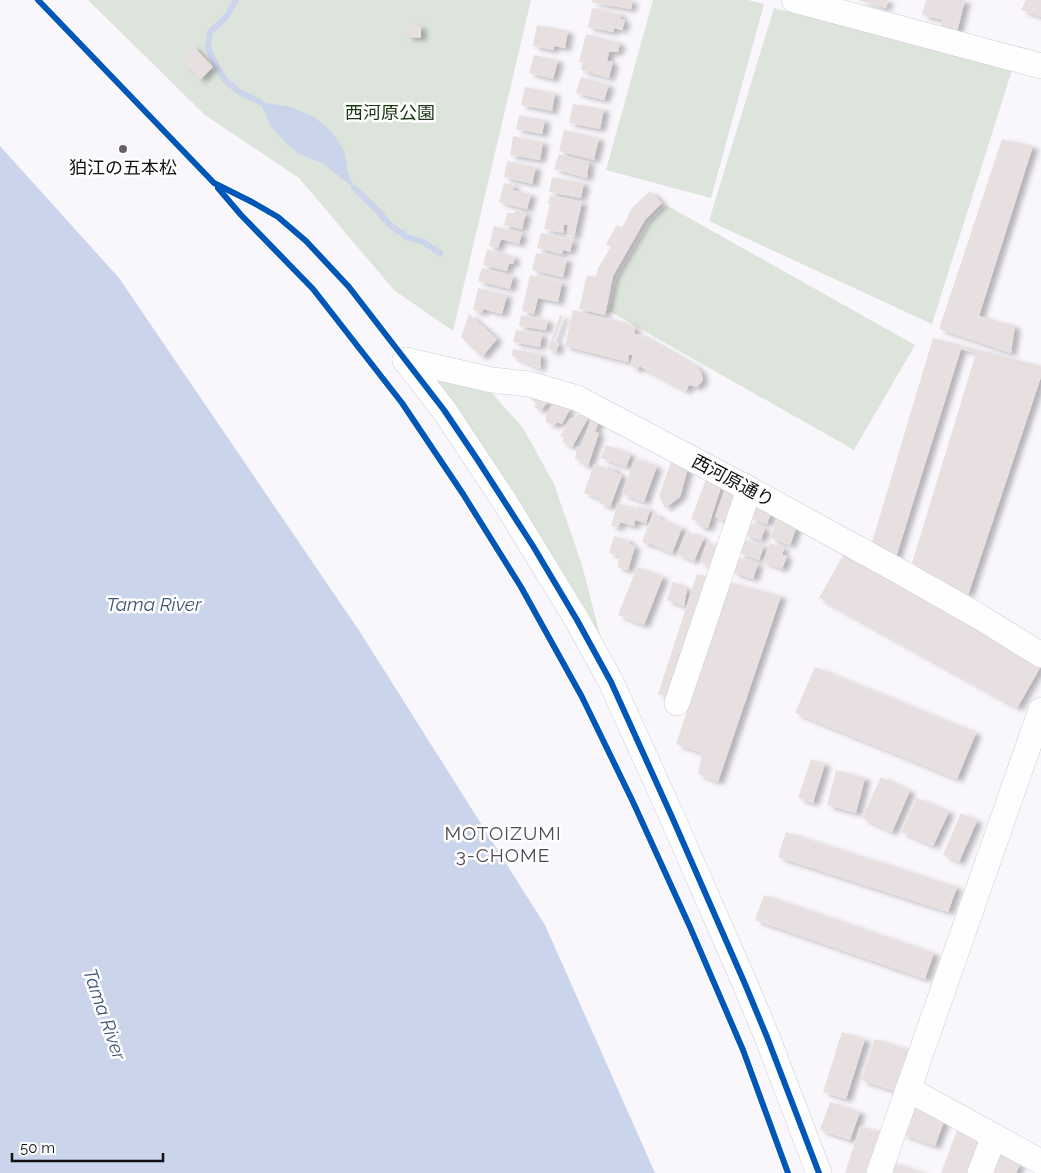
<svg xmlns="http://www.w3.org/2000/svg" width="1041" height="1173" font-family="Raleway,'Noto Sans JP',sans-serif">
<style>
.green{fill:#dce4db}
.water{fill:#cad4ea}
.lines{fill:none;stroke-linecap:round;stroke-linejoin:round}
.stream{stroke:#cad4ea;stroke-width:6}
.building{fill:#e8e0e0;filter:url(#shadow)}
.minor-casing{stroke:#cfcbd2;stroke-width:26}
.minor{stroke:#fefeff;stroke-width:25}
.cycleway-casing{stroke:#fff;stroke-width:9}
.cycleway{stroke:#0057b8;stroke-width:6}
.poi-dot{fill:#646066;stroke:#fff;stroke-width:2}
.labels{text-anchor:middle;stroke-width:5;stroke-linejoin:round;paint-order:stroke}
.park-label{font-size:18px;fill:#183912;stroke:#fff}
.poi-label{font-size:18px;fill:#131016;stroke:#fff}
.street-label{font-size:18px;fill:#131016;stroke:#fff}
.water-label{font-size:19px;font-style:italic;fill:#3e557e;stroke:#fff}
.neighbourhood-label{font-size:19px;letter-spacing:1px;fill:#534a5a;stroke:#fff}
</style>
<defs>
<filter id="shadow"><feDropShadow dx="5.5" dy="3" stdDeviation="2.5" flood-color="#0004"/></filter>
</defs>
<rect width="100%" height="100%" fill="#f9f6fc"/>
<g class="green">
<polygon points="88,0 531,0 453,331 394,290 299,178 205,115"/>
<polygon points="653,0 748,0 764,4 711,198 606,170"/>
<polygon points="774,8 1012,70 932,324 709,221"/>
<polygon points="666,205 915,345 854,450 609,311 617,278 651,220"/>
<polygon points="427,374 491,392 523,428 554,484 582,565 604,651 541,538 495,464"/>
</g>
<g class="water">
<polygon points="260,102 291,107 314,117 332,132 344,151 348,172 354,188 324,164 299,154 283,140 270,125"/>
<polygon points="0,146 119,278 360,632 545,925 655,1173 0,1173"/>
</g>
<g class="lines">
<g class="stream">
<polyline points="236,0 227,16 210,32 208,48 216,65 225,80 239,92 260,102"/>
<polyline points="354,188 377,210 390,225 407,237 423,242 440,253"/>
</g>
</g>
<g class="building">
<polygon points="592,0 632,0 631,9 591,2"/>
<polygon points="857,0 888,0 886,8"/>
<polygon points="926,0 965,0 957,32 940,29 943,20 922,15"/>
<polygon points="1026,0 1041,0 1041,17 1021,10"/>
<polygon points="592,8 621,14 620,19 625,20 622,30 614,28 613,32 588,27"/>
<polygon points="408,25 421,26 421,38 407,37"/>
<polygon points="537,25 568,31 565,48 554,46 553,50 533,46"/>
<polygon points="586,34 620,43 618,52 609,52 607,61 613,62 609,78 581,70 583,63 579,62"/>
<polygon points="193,46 213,67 200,80 186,63 188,61 187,58 189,56 186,52"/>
<polygon points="534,55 558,60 553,79 529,73"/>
<polygon points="581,77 609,85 604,100 576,93"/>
<polygon points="525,87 555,93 552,111 521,105"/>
<polygon points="573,104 604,109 600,129 569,123"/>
<polygon points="519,115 545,120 542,134 516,129"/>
<polygon points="564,130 599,138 594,160 559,151"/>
<polygon points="513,136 543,142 540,160 510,155"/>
<polygon points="1002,139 1033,146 979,316 1015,326 1011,353 939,329"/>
<polygon points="559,154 589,162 587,178 554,169"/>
<polygon points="507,161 536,167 532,184 504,177"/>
<polygon points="552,177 584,183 581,198 549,192"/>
<polygon points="504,183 514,185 513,190 531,194 527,209 499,202"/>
<polygon points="650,191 662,203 645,220 613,276 605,315 579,309 587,275 596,277 598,268 611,247 606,244 617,225 622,228 632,208"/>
<polygon points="550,195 582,202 574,237 567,235 568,225 564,225 563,233 544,229 550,204 548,204"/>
<polygon points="515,210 526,213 522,229 504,225 507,213 515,213"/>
<polygon points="494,226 522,233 519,244 501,239 498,248 489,246"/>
<polygon points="541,233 573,240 570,252 563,250 562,254 537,248"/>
<polygon points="487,249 515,257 513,264 509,263 507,271 483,265"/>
<polygon points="536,253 567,259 563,277 532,270"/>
<polygon points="482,268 513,276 510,289 478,281"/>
<polygon points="530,275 562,282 558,302 538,298 534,314 522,311"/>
<polygon points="478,288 507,295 502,314 483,309 482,313 473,310"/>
<polygon points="573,310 629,324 635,328 635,334 641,335 697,367 701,372 703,380 697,387 689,385 686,391 639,366 637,370 630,365 633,355 629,354 628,362 565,346"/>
<polygon points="469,314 497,339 482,357 461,337"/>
<polygon points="521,315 548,320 546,330 519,326"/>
<polygon points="560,315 563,316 554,342 559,343 556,352 548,349"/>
<polygon points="516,330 542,334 540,347 513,342"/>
<polygon points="933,338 1041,366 1041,377 968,595 912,563 976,353 961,349 896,557 870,549"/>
<polygon points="513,349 541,354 540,369 512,356"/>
<polygon points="536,395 549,401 540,411 534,406 536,404 531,399"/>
<polygon points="555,401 570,409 562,424 557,422 554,426 546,422 546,416"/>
<polygon points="577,415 582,415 588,418 572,447 562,442 564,438 560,436 570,418 574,420"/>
<polygon points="592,416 599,419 595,432 599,433 588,466 580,463 581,461 575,459 577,447 580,449"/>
<polygon points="606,445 631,454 626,467 601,458"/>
<polygon points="635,458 657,466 644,502 622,494"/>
<polygon points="671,462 688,468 680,497 665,508 659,496"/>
<polygon points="594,464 607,469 608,466 615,469 614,472 622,475 610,507 599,503 601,499 584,493"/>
<polygon points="706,479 721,487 708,528 699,527 699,522 691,519"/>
<polygon points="725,489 738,494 728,521 715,517"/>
<polygon points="618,503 638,509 639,506 650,510 646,523 635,520 634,526 620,522 618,528 611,526"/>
<polygon points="754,505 771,513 767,524 750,518"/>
<polygon points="653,513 659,516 658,518 682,528 672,553 648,543 648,545 642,542"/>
<polygon points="778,518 797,526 790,545 770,538"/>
<polygon points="748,522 765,528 761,540 744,534"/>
<polygon points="687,531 704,538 694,561 677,554"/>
<polygon points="614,536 630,541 629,544 635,546 628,570 617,567 620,556 609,553"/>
<polygon points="744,539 764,546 759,560 739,553"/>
<polygon points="707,542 720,547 713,567 700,562"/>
<polygon points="770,543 784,548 782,555 787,556 782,569 763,562"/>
<polygon points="846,550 1041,666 1017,708 819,598"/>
<polygon points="737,557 758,564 753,579 732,572"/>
<polygon points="637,567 663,577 644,625 618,615"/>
<polygon points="697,574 713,578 675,700 658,694"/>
<polygon points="673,581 687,589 684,606 667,600"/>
<polygon points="730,582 781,596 718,782 698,774 702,753 676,744"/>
<polygon points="815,667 976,733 957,779 795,713"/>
<polygon points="811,759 825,764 813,803 798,798"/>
<polygon points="836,770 865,778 856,813 827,805"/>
<polygon points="881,777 910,791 892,832 862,818"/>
<polygon points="917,798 949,812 933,846 901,832"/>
<polygon points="961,813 977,821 959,862 943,855"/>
<polygon points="786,832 957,887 948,912 778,857"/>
<polygon points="764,895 934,953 925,979 755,920"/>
<polygon points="842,1032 865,1039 846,1099 823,1092"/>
<polygon points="875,1039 913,1051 900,1093 861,1080"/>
<polygon points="830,1102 860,1112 850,1140 820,1130"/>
<polygon points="912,1107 945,1119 935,1146 902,1134"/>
<polygon points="860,1126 881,1132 868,1173 845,1173"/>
<polygon points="958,1128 983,1138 970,1173 941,1173"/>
<polygon points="1000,1154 1020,1165 1016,1173 989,1173"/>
<polygon points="890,1162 925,1173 887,1173"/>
</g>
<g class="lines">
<g class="minor-casing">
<g id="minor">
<polyline points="794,0 1041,66"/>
<polyline points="405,360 444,410 505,502 577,620 611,682 672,817 745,984 767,1037 819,1173"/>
<polyline points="405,360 492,380 529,384 577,398 749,489 897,570 980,617 1041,655"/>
<polyline points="677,703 749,489"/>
<polyline points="908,1089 1041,1162"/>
<polyline points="879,1173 1041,710"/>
<polyline points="980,1173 994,1136"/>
</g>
</g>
<use href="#minor" class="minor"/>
<g class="cycleway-casing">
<g id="cycleway">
<polyline points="38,0 214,183 252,202 278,217 306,241 349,287 444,410 477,459 533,546 577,620 611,682 672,817 745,984 767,1037 819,1173"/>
<polyline points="218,188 241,215 313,289 402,403 463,494 521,587 582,697 633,802 690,927 743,1050 788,1173"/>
</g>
</g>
<use href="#cycleway" class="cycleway"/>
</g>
<circle class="poi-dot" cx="123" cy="149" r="5"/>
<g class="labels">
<g class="park-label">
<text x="390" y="119">西河原公園</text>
</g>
<g class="poi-label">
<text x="123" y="174">狛江の五本松</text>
</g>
<g class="street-label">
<text transform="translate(733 481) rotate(28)" y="6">西河原通り</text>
</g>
<g class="water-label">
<text x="154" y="611">Tama River</text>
<text transform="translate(105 1014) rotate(71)" y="7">Tama River</text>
</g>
<g class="neighbourhood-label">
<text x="503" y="840">MOTOIZUMI<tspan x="503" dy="22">3-CHOME</tspan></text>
</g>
</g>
<path d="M12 1153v8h151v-8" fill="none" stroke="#131016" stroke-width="2.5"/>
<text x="20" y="1153" font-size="15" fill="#131016" stroke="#ffffff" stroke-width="4" paint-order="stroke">50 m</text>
</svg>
